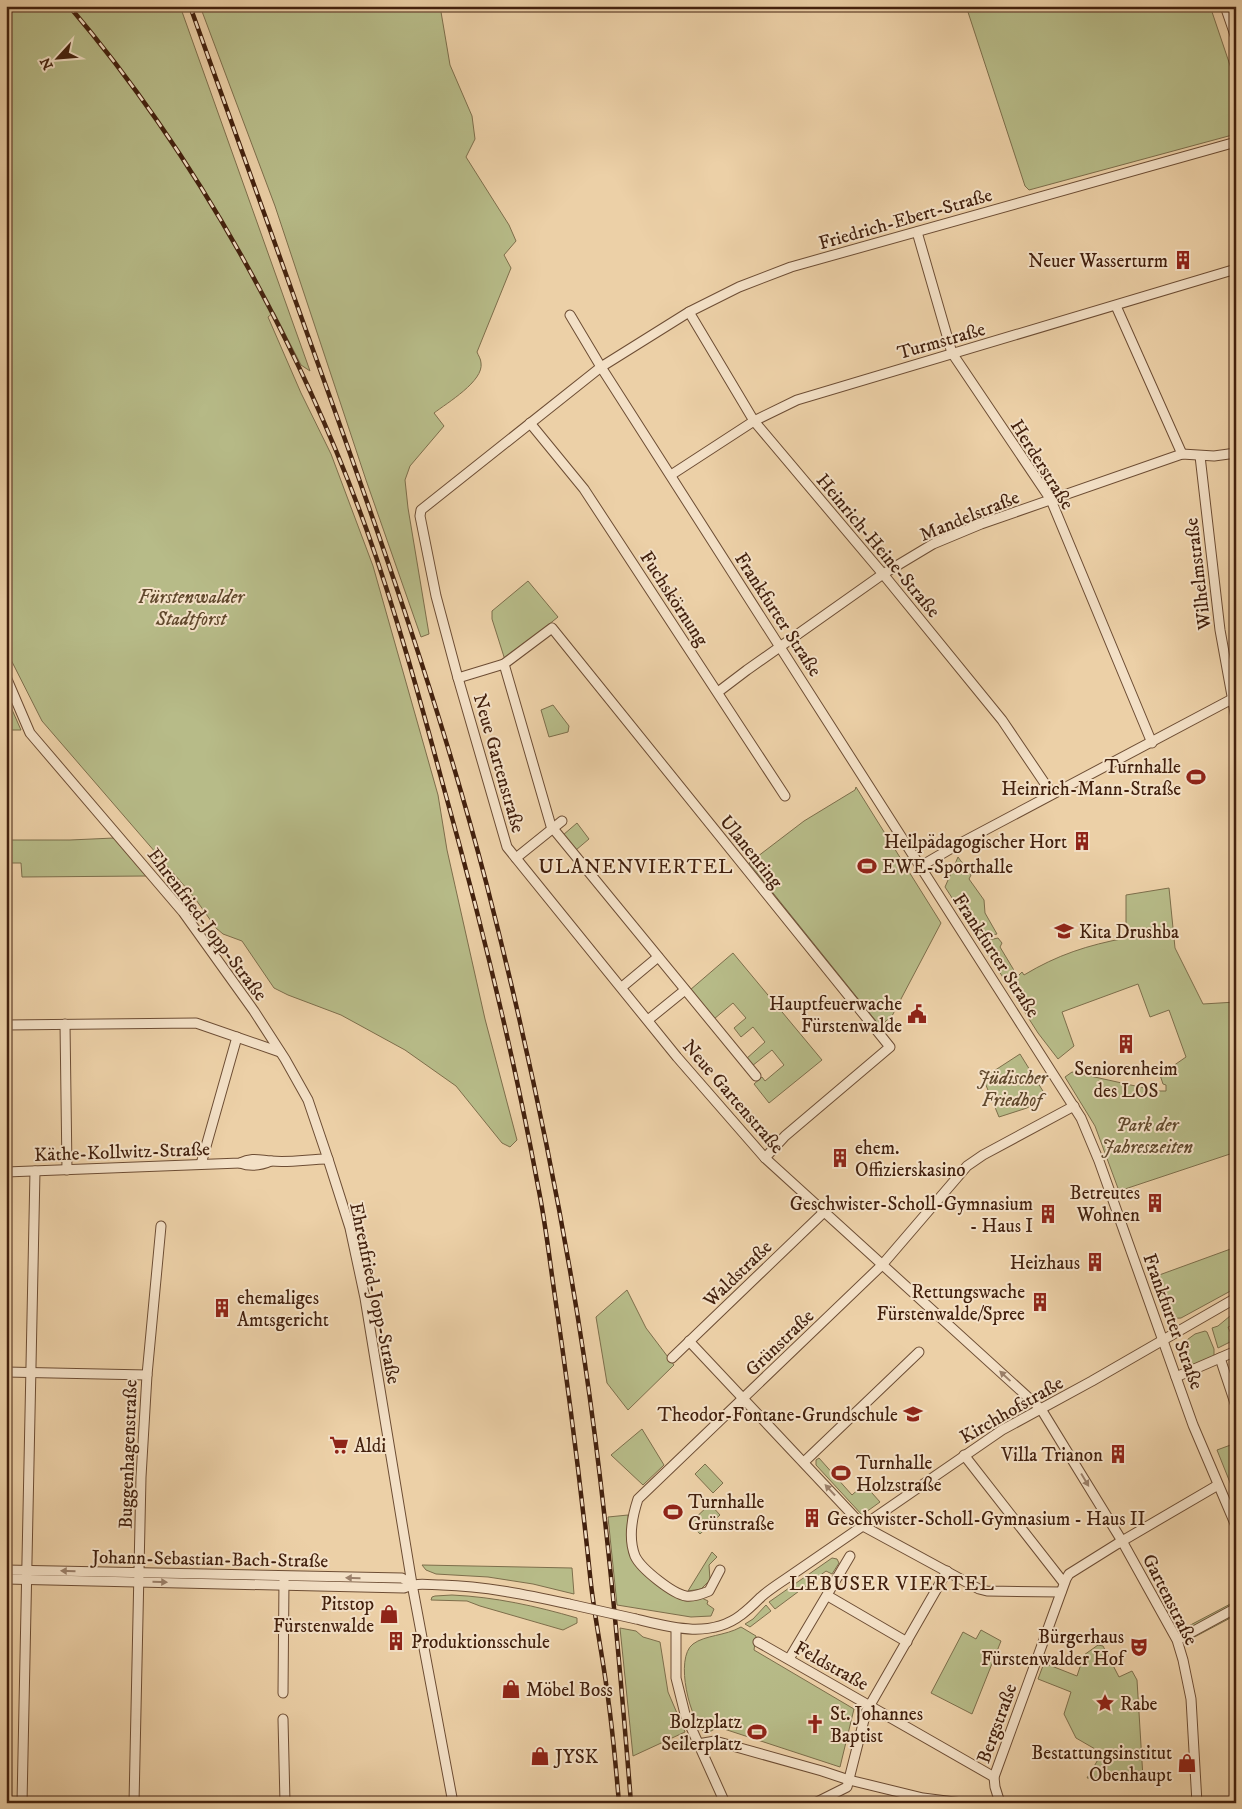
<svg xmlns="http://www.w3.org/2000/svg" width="1242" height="1809" font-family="'IM FELL DW Pica',serif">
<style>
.green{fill:#b7bb88;stroke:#7d6e4b}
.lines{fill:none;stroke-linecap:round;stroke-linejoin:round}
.minor-casing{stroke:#6d4d34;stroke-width:11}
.minor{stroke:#f3e0c6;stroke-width:9}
.rail-casing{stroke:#43210e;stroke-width:4.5}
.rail{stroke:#f3e0c6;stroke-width:2.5;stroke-dasharray:8;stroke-linecap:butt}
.minor-bridge-casing{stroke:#6d4d34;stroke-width:11;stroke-linecap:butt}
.minor-bridge{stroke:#f3e0c6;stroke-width:9}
.oneway{fill:#9b806a}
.labels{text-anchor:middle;stroke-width:4;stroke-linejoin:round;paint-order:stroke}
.street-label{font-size:19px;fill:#43210e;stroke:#f3e0c6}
.poi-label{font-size:19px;fill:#43210e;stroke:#f3e0c6;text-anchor:end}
.park-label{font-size:19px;font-style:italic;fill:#60482c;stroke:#f3e0c6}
.neighbourhood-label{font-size:20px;letter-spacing:1px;fill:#43210e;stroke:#f3e0c6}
</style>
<rect width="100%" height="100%" fill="#ecd0a7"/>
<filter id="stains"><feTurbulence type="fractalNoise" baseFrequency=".004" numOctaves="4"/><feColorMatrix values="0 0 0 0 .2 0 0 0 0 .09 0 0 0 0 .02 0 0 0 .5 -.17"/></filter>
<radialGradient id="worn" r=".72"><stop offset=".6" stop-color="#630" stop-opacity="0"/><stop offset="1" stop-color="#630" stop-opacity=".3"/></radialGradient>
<g class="green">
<polygon points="6,6 180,6 310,371 301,365 274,312 268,317 301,393 331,454 373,566 438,795 447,850 485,1019 517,1140 510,1147 502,1143 456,1086 405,1050 341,1015 288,995 274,988 242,941 223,934 216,928 194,897 42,721 6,650"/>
<path d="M200,6H440L450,65L472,116L475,139L466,157L509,225L516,241L504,255L511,268L477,352C478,355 481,359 481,363C484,381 447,403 434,413L444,426L410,466L405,480L408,508L429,634L421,637L366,480L275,206Z"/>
<polygon points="966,6 1210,6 1236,83 1236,134 1029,190 1025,186"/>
<polygon points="528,581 558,617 505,660 492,619 492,611"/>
<polygon points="6,696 21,730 6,730"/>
<polygon points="553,705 569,726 568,732 549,737 541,710"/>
<polygon points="856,787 941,923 892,1016 880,1026 749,863 804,821 855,790"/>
<polygon points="577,823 589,839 576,850 563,835"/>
<polygon points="114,838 146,876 22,877 21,863 6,863 6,840 70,840"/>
<polygon points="958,857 971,875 969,879 984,900 985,913 997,934 978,938 945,887"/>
<path d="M1169,888L1175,948L1203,1004L1236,1002V1073L1233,1086H1236V1152L1119,1191L1095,1126L1065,1077L1072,1072L1158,1091H1166V1085L1163,1084L1160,1075L1186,1057L1169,1010L1150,1017L1138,984L1062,1012L1074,1046L1058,1059L1038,1033L1008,986L1022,972L1024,975C1057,955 1088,945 1126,938V895Z"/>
<polygon points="998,938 1002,943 1000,947 1015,972 1006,982 980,942"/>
<polygon points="733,953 822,1060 769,1103 754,1084 762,1077 765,1081 784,1065 772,1050 752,1066 746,1059 765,1042 753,1027 741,1037 734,1028 746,1018 733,1003 714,1019 690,990"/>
<polygon points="1020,1054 1046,1096 1027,1108 999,1117 983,1078"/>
<path d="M1236,1247V1288L1181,1318C1161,1321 1156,1292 1151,1278Z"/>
<polygon points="627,1290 646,1328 674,1365 628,1410 607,1383 596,1317"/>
<polygon points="1236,1311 1236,1324 1228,1327 1234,1340 1218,1348 1212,1328 1218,1326"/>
<path d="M1205,1331L1207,1332L1214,1349V1357L1187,1368C1181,1363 1179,1352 1180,1345L1195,1334Z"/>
<polygon points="642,1429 664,1465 643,1485 611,1455"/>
<polygon points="1236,1443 1236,1489 1233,1490 1217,1450"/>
<polygon points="819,1458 852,1495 864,1484 880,1502 862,1515 816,1465 816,1460"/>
<polygon points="705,1464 723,1483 713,1493 695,1474"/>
<polygon points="710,1504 720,1515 700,1534 690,1523"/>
<path d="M628,1515C628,1544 630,1563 653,1582C658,1586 664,1591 670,1593C683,1597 696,1594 708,1601L707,1604L714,1609L711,1616L691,1617L617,1605L608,1517Z"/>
<polygon points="712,1552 717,1557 709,1565 710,1580 701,1589 688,1591"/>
<polygon points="832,1558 837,1559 839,1563 832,1574 826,1571 775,1609 769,1602"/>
<polygon points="422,1565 572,1568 574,1594 533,1584 488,1577 436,1574 426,1570"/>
<path d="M452,1595C495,1597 536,1606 577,1618V1623L563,1630L480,1606L467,1601L431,1600L432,1597L435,1596Z"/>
<polygon points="1236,1601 1236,1615 1185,1642 1181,1630"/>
<polygon points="766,1605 771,1611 750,1627 745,1624 753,1619"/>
<path d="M741,1627L756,1636L754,1650L854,1709L840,1767L718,1727L706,1734C690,1722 674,1658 693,1644C705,1635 725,1636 741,1627Z"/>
<polygon points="620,1628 636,1631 643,1637 660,1642 668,1692 685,1732 633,1756"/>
<polygon points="981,1630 1001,1641 972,1714 931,1693 963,1632 976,1639"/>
<polygon points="1098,1645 1103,1646 1119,1677 1132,1671 1137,1680 1143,1778 1087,1778 1102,1753 1076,1738 1064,1714 1071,1692 1038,1679 1044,1663 1077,1676 1084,1655"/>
</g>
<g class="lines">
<g class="minor-casing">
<g id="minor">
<polyline points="1225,6 1236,38"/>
<polyline points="917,232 952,353 1051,500 1152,743"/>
<polyline points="1116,306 1182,454"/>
<polyline points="689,312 754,421 883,574 1002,720 1052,794"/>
<polyline points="570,315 601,367 1081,1118 1099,1161 1193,1425 1236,1526"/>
<polyline points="530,423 584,489 785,796"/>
<polyline points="1200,456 1220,630 1236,718"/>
<polyline points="671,475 754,421 797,400 1236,269"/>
<polyline points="504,664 551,826 756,1076"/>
<polyline points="6,677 30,733 183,912 254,1011 285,1059 308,1100 328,1159 350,1228 365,1298 412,1584 453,1803"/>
<polyline points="458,678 504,664 552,628 890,1047 785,1136 765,1158"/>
<polyline points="718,692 747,670 883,574 933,544 981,524 1182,454 1214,456 1236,453"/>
<polyline points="516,858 562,821"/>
<polyline points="921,866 957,845 1232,699"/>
<polyline points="622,987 658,957"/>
<polyline points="648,1020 685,990"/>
<polyline points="65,1024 67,1170"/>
<polyline points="6,1025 196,1023 280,1052"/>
<path d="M240,1163C251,1167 260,1166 271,1161"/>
<polyline points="201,1164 237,1037"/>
<path d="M6,1172L240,1163C252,1157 259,1160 271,1161C290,1163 310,1159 328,1159"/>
<polyline points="689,1341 863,1526 979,1589 987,1591 1061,1592"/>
<polyline points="672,1358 824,1212"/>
<polyline points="1220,1358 1236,1406"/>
<polyline points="6,1372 147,1375"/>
<polyline points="1176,1377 1236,1351"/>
<polyline points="964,1455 1064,1583"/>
<polyline points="804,1462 919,1352"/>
<polyline points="6,1570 402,1578 412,1584"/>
<path d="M720,1570L709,1591C702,1594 694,1597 686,1596C673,1594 641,1569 635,1556C628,1538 632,1517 638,1499L882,1265L967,1166L983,1155L1074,1106"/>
<path d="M6,1579L404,1588C416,1582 429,1585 442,1585C485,1586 527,1595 569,1604"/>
<polyline points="828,1596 907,1642"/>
<path d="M636,1619C669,1627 710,1639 741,1615C748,1610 755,1603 761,1597C770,1589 780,1583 790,1576L1002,1430L1092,1381L1236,1298"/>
<polyline points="676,1629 676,1678 685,1714 725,1803"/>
<polyline points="1181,1638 1236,1608"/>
<polyline points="758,1642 994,1777"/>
<polyline points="789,1659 850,1556"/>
<polyline points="283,1693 284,1580"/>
<polyline points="283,1719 285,1803"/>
<polyline points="698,1744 715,1741 822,1771 849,1780 923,1798 962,1803"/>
<path d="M22,1803C26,1592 31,1382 35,1171"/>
<polyline points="134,1803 141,1477 147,1375 161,1226"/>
<polyline points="815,1803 847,1787 866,1712 947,1571"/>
<polyline points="1000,1803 995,1787 994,1777 1066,1579 1069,1574 1117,1544 1218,1485"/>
<polyline points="1197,1803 1191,1699 1183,1660 1177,1640 1122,1541 1041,1409 765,1158 677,1057 507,847 458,678 436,596 420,516 421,510 601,367 689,312 739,287 791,267 1236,142"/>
</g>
</g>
<use href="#minor" class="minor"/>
<g class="rail-casing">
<g id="rail">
<path d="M69,6C197,156 299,343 366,528C396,612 420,699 443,785C480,917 513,1051 538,1186C545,1220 549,1255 554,1290C568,1385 580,1479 590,1575C594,1616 603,1657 608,1698C613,1733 616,1768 619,1803"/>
<path d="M190,6C234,129 278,252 322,375C382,542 441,710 486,882C526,1038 560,1197 584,1357C606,1505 619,1654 631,1803"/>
</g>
</g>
<use href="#rail" class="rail"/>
<g class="minor-bridge-casing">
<polyline id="minor-bridge" points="569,1604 636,1619"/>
</g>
<use href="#minor-bridge" class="minor-bridge"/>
</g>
<defs><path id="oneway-solid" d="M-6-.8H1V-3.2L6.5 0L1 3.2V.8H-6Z" transform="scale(1.25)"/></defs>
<g class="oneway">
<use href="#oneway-solid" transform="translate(1005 1376) rotate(-137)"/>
<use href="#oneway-solid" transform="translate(1085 1480) rotate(59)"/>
<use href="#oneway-solid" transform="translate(830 1490) rotate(-133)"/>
<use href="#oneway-solid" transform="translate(68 1571) rotate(-179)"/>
<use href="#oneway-solid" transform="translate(353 1578) rotate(-179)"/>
<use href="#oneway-solid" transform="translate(160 1582) rotate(1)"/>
</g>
<defs>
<g id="building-bare" transform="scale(1.5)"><path d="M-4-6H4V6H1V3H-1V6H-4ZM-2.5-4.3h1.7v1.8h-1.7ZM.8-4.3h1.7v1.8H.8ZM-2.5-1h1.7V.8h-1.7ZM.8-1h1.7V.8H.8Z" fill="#8f2418" stroke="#f3e0c6" stroke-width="2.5" paint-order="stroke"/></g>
<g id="stadium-bare" transform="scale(1.5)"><path d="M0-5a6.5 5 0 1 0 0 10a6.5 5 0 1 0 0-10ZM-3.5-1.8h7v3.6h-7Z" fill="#8f2418" stroke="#f3e0c6" stroke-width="2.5" paint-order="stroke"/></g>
<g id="school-bare" transform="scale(1.5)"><path d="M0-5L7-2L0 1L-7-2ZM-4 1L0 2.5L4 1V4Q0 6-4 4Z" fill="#8f2418" stroke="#f3e0c6" stroke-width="2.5" paint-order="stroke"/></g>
<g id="civic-bare" transform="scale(1.5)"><path d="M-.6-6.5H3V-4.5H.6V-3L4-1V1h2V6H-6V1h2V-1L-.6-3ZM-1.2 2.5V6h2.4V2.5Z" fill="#8f2418" stroke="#f3e0c6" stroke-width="2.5" paint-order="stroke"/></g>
<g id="supermarket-bare" transform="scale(1.5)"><path d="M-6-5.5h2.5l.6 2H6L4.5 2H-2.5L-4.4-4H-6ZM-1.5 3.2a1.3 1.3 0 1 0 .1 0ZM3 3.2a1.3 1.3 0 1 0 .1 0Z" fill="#8f2418" stroke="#f3e0c6" stroke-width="2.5" paint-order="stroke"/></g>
<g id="shop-bare" transform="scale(1.5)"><path d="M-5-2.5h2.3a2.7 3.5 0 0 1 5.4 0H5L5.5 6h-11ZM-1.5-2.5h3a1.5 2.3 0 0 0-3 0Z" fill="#8f2418" stroke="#f3e0c6" stroke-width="2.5" paint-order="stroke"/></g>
<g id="theatre-bare" transform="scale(1.5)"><path d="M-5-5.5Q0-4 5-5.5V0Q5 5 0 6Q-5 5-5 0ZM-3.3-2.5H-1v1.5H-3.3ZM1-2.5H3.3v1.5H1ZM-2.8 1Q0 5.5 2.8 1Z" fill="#8f2418" stroke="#f3e0c6" stroke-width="2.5" paint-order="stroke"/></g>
<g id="sight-bare" transform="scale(1.5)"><path d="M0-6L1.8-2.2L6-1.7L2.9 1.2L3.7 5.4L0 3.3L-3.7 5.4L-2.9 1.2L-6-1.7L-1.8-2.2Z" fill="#8f2418" stroke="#f3e0c6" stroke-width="2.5" paint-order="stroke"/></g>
<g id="church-bare" transform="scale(1.5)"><path d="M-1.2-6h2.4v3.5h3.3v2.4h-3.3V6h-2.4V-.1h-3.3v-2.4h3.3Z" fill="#8f2418" stroke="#f3e0c6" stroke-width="2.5" paint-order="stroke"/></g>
</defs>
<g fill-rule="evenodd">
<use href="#building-bare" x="1183" y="260"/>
<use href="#stadium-bare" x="1196" y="777"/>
<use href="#building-bare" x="1082" y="841"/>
<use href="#stadium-bare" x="867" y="866"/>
<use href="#school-bare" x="1064" y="931"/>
<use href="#civic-bare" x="917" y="1014"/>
<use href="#building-bare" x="1126" y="1044"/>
<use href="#building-bare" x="840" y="1158"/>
<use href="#building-bare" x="1155" y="1203"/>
<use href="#building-bare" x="1048" y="1214"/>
<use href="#building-bare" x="1095" y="1262"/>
<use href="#building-bare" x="1040" y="1302"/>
<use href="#building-bare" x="222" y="1308"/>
<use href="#school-bare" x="913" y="1414"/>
<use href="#supermarket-bare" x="339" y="1445"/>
<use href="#building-bare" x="1118" y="1454"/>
<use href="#stadium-bare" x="841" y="1473"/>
<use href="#stadium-bare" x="673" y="1512"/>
<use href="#building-bare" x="812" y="1518"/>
<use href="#shop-bare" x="389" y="1614"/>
<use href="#building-bare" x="396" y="1641"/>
<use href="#theatre-bare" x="1139" y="1647"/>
<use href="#shop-bare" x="511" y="1689"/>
<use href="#sight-bare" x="1105" y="1703"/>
<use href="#church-bare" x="815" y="1724"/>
<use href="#stadium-bare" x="757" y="1732"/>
<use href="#shop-bare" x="540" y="1756"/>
<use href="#shop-bare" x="1187" y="1763"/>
</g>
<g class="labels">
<g class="street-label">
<text transform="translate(905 218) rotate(-16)" y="7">Friedrich-Ebert-Straße</text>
<text transform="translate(941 340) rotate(-16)" y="7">Turmstraße</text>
<text transform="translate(1043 464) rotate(58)" y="7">Herderstraße</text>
<text transform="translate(969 515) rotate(-22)" y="7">Mandelstraße</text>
<text transform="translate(879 545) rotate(50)" y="7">Heinrich-Heine-Straße</text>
<text transform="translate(1197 574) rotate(-97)" y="7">Wilhelmstraße</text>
<text transform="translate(675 598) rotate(57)" y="7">Fuchskörnung</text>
<text transform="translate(779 614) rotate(57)" y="7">Frankfurter Straße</text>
<text transform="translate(500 763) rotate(74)" y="7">Neue Gartenstraße</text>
<text transform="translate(752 851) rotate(51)" y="7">Ulanenring</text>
<text transform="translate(208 924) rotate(53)" y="7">Ehrenfried-Jopp-Straße</text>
<text transform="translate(997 955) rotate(57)" y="7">Frankfurter Straße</text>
<text transform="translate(734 1096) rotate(49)" y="7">Neue Gartenstraße</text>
<text transform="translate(122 1151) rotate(-2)" y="7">Käthe-Kollwitz-Straße</text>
<text transform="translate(737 1273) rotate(-44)" y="7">Waldstraße</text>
<text transform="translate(376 1293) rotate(78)" y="7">Ehrenfried-Jopp-Straße</text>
<text transform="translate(1174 1321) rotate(70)" y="7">Frankfurter Straße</text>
<text transform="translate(779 1342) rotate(-44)" y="7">Grünstraße</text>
<text transform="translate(1011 1409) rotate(-30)" y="7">Kirchhofstraße</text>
<text transform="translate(127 1454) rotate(-88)" y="7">Buggenhagenstraße</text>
<text transform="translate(210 1558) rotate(1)" y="7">Johann-Sebastian-Bach-Straße</text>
<text transform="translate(1171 1599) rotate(63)" y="7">Gartenstraße</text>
<text transform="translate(832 1665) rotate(29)" y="7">Feldstraße</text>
<text transform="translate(996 1723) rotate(-70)" y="7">Bergstraße</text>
</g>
<g class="poi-label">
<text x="1168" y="267">Neuer Wasserturm</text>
<text x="1181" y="773">Turnhalle<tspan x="1181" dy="22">Heinrich-Mann-Straße</tspan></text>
<text x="1067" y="848">Heilpädagogischer Hort</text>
<text x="882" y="873" text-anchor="start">EWE-Sporthalle</text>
<text x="1079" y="938" text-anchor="start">Kita Drushba</text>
<text x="902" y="1010">Hauptfeuerwache<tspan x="902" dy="22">Fürstenwalde</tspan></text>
<text x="1126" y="1075" text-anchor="middle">Seniorenheim<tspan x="1126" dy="22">des LOS</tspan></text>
<text x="855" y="1154" text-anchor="start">ehem.<tspan x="855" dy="22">Offizierskasino</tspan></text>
<text x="1140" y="1199">Betreutes<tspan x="1140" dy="22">Wohnen</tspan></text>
<text x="1033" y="1210">Geschwister-Scholl-Gymnasium<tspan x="1033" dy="22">- Haus I</tspan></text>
<text x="1080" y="1269">Heizhaus</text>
<text x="1025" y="1298">Rettungswache<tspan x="1025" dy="22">Fürstenwalde/Spree</tspan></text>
<text x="237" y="1304" text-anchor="start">ehemaliges<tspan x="237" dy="22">Amtsgericht</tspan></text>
<text x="898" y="1421">Theodor-Fontane-Grundschule</text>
<text x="354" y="1452" text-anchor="start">Aldi</text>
<text x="1103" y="1461">Villa Trianon</text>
<text x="856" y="1469" text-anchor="start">Turnhalle<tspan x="856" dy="22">Holzstraße</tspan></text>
<text x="688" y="1508" text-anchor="start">Turnhalle<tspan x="688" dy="22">Grünstraße</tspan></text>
<text x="827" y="1525" text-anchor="start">Geschwister-Scholl-Gymnasium - Haus II</text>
<text x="374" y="1610">Pitstop<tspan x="374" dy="22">Fürstenwalde</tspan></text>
<text x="1124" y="1643">Bürgerhaus<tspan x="1124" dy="22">Fürstenwalder Hof</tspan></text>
<text x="411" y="1648" text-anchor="start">Produktionsschule</text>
<text x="526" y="1696" text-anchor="start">Möbel Boss</text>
<text x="1120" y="1710" text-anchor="start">Rabe</text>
<text x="830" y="1720" text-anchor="start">St. Johannes<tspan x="830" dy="22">Baptist</tspan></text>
<text x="742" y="1728">Bolzplatz<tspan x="742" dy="22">Seilerplatz</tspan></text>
<text x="1172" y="1759">Bestattungsinstitut<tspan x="1172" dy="22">Obenhaupt</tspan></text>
<text x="555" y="1763" text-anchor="start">JYSK</text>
</g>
<g class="park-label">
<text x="191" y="603">Fürstenwalder<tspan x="191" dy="22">Stadtforst</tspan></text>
<text x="1012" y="1084">Jüdischer<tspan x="1012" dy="22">Friedhof</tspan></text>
<text x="1147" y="1131">Park der<tspan x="1147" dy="22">Jahreszeiten</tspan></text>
</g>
<g class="neighbourhood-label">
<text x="636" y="873">ULANENVIERTEL</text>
<text x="892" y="1590">LEBUSER VIERTEL</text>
</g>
</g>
<rect width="1242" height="1809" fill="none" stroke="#ecd0a7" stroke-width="25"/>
<rect x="8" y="8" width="1227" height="1794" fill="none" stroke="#43210e" stroke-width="2.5"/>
<rect x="12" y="12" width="1217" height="1784" fill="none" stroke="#43210e"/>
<g transform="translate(58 58) rotate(244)" stroke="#f3e0c6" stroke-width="4" paint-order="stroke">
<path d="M0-4L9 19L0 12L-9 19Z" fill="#43210e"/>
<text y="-8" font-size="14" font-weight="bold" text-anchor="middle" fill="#43210e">N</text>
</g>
<rect width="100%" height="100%" filter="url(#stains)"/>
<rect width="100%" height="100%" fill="url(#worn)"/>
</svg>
